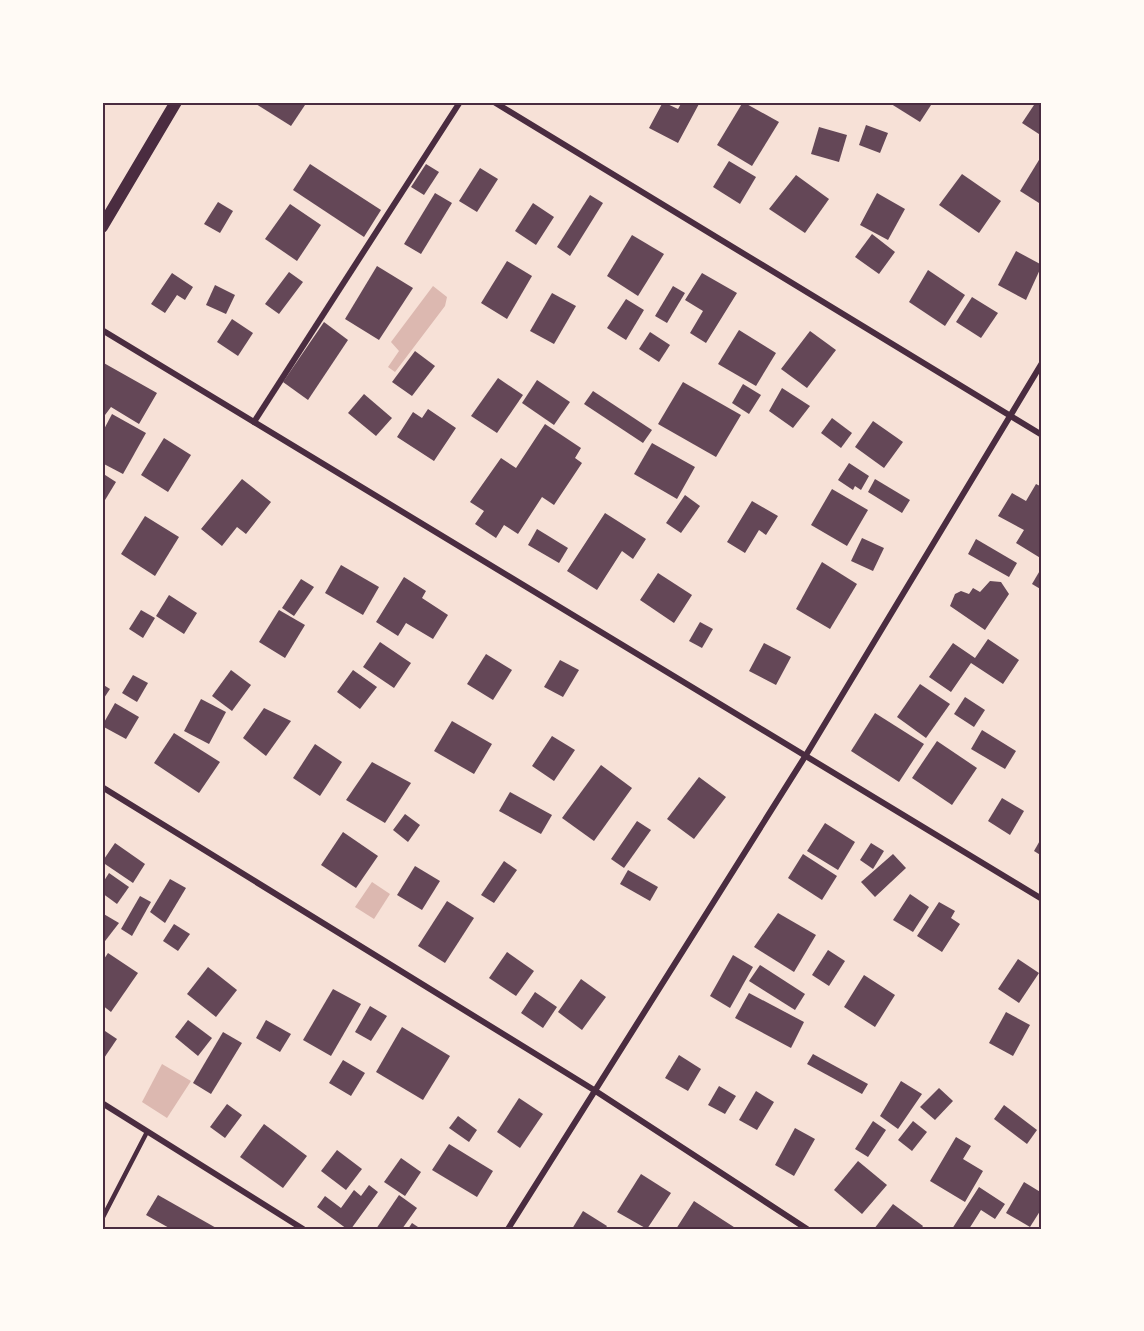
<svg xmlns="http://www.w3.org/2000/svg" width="1144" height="1331" font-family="Mulish,sans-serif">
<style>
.water{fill:#dcb8b0}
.building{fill:#644757}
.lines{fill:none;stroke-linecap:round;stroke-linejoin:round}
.service{stroke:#4a2c40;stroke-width:4.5}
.minor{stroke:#4a2c40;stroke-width:6}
.secondary{stroke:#4a2c40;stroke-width:12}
.neatline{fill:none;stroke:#4a2c40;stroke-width:2}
</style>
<rect width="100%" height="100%" fill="#f7e1d7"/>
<g class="water">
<polygon points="433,286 447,297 445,306 395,372 388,367 399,351 391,342"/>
<polygon points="372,882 390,894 374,919 355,907"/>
<polygon points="162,1064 191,1081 167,1118 142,1102"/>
</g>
<g class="building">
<polygon points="253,102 307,102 291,126"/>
<polygon points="663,102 678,109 682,102 700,102 678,143 649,128"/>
<polygon points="743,102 779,122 752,166 717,145"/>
<polygon points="888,102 933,102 920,122"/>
<polygon points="1036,102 1042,102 1042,136 1022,123"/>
<polygon points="866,125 888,133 880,153 859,145"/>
<polygon points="819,127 847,135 839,162 811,154"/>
<polygon points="1042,155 1042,198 1039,203 1020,191"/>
<polygon points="729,161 756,177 740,204 713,187"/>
<polygon points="310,164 381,210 364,237 293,190"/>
<polygon points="426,164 439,172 424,195 411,187"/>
<polygon points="480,168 498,179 477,212 459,201"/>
<polygon points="962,174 1001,201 979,233 939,205"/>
<polygon points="796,175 829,199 805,233 769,209"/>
<polygon points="435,193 452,203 421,254 404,244"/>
<polygon points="877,193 905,209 888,240 860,225"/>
<polygon points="590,195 603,203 570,256 557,247"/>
<polygon points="218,202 233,211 220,233 204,224"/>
<polygon points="533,203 554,217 536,245 515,231"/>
<polygon points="290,204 321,225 297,261 265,239"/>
<polygon points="872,234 895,252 879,274 855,257"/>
<polygon points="632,235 664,254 638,296 607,276"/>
<polygon points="1016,251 1042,265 1026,300 998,285"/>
<polygon points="507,261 532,276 507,319 481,303"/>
<polygon points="377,266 413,288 379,340 345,319"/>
<polygon points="928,270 965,295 945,326 909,302"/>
<polygon points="289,272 303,282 279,314 265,304"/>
<polygon points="172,273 193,287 185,300 177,295 165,313 151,304"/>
<polygon points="702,273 737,293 706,343 690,333 703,311 685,300"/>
<polygon points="215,285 235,295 226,314 206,305"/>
<polygon points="673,286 685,293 667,323 655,316"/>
<polygon points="552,293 576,306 554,344 530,331"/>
<polygon points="972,297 998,313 981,338 956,322"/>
<polygon points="626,299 644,310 626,340 607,328"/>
<polygon points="232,319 253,333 238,356 217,342"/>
<polygon points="324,322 348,340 308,400 283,382"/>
<polygon points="739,330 776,353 756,386 718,364"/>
<polygon points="810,331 836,350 807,388 781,369"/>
<polygon points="650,332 670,345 659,362 639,349"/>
<polygon points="415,351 435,366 412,396 392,382"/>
<polygon points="102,362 157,393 139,424 111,407 102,419"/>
<polygon points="498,378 523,395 497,433 471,416"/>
<polygon points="537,380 570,402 554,425 522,403"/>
<polygon points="683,382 741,415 716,457 658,424"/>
<polygon points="743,384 761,395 749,414 732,403"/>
<polygon points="782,388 810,406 793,428 769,411"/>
<polygon points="593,391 652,430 643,443 584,404"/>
<polygon points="364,394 392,418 376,436 348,413"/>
<polygon points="428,409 456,428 434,461 397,437 413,412 422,418"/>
<polygon points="112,414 146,433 123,474 102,463 102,433"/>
<polygon points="832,418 852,433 841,448 821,433"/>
<polygon points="873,421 903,442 884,468 855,447"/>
<polygon points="545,424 581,448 575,458 582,463 554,505 542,497 518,534 504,525 496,538 475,524 484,511 470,502 501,458 516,468"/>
<polygon points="164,438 191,455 168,492 141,475"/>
<polygon points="652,443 695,467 677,499 634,474"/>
<polygon points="849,463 869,476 861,490 855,486 853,490 838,480"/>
<polygon points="102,473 116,482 102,505"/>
<polygon points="242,479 271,502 246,534 237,527 222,546 201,529"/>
<polygon points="875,479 910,500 902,513 868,492"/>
<polygon points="1036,484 1042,487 1042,559 1016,543 1024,530 998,516 1012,493 1026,501"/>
<polygon points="832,489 868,510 847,546 811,525"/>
<polygon points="685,495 700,506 681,533 666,523"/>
<polygon points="752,501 778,516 766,535 759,530 745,553 727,542"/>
<polygon points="605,513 646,539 633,559 622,551 597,590 567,571"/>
<polygon points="145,516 179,537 155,576 121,554"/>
<polygon points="537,529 568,548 559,563 528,545"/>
<polygon points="862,538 884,548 873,571 851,561"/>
<polygon points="976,539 1017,563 1009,577 968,554"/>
<polygon points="822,562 857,584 830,629 796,609"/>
<polygon points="341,565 379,587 363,615 325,593"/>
<polygon points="1042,567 1042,590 1032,584"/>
<polygon points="658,573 692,595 674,623 640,600"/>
<polygon points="404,577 426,591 422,598 448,615 433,639 406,623 398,636 376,622"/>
<polygon points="301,579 314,587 294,616 282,608"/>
<polygon points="990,581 1001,582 1009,594 985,630 950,606 955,594 961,591 969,594 973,588 980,592"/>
<polygon points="169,595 197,613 184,634 156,616"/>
<polygon points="141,610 155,618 143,638 129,629"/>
<polygon points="279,610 305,625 285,658 259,642"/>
<polygon points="700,622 713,629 702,648 689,641"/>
<polygon points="988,639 1019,660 1003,684 971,663 951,692 929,677 953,643 975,658"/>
<polygon points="380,642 411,663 394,688 363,667"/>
<polygon points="764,643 791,657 776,685 749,671"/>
<polygon points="486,654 512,670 493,700 467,684"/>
<polygon points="560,660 579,670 563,697 544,687"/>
<polygon points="231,670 251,685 232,711 212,696"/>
<polygon points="353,670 377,687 360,709 337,692"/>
<polygon points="133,675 148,683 137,702 122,693"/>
<polygon points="102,684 110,689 102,701"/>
<polygon points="920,684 950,704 926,738 897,717"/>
<polygon points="965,697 985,710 974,727 954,714"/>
<polygon points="201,699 226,712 209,744 184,731"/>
<polygon points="115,703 139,717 126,739 102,726"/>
<polygon points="264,708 291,721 266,756 243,738"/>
<polygon points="875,713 924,744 899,782 851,751"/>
<polygon points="452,721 492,744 474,774 434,751"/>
<polygon points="982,730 1016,751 1005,769 971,749"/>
<polygon points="174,733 220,762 199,793 154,763"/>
<polygon points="552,736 575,750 554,781 532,766"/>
<polygon points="937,741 977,768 952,805 912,778"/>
<polygon points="315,744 342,762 320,796 293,778"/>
<polygon points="372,762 411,783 385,823 346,800"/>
<polygon points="601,765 632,788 594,841 562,818"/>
<polygon points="699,777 726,797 694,839 667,819"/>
<polygon points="510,792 552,815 541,834 499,811"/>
<polygon points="1002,798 1024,811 1010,835 988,821"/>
<polygon points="405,814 420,825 408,842 393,830"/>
<polygon points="637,821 651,830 624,868 611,859"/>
<polygon points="825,823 855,842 838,870 807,851"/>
<polygon points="343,832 378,856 356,888 321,865"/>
<polygon points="1042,837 1042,856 1034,851"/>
<polygon points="115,843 145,864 133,883 102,862"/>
<polygon points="871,843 884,851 873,869 860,860"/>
<polygon points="803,854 837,876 822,900 788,878"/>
<polygon points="893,854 906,868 875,897 861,882"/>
<polygon points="504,861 517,870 494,903 481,895"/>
<polygon points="415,866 440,881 422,910 397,895"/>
<polygon points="628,870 658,887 650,901 620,884"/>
<polygon points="109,873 129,887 117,904 102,893 102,884"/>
<polygon points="170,879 186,888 165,923 150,912"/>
<polygon points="910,894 929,907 913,932 893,920"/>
<polygon points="140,896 151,902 132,936 121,929"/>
<polygon points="447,901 474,918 445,963 418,946"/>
<polygon points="939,902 955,911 951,918 960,924 942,952 917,936"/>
<polygon points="102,913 119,923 102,945"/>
<polygon points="778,913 816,935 794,972 754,947"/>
<polygon points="174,924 190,934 178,951 163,941"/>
<polygon points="828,950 845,961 829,986 812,975"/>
<polygon points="507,952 534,971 516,996 489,978"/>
<polygon points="108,953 138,973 111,1012 102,1005 102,962"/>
<polygon points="733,955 753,967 730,1008 710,996"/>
<polygon points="1018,959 1039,973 1019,1003 998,989"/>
<polygon points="760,965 805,994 795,1010 749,981"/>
<polygon points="208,967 237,990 216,1017 187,994"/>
<polygon points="864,975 895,995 875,1027 844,1007"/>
<polygon points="581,979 606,997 582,1030 558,1012"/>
<polygon points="333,989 361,1004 331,1056 303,1040"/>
<polygon points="535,992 557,1007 543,1028 521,1013"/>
<polygon points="749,993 804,1022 791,1048 735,1018"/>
<polygon points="370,1006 387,1016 371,1041 355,1032"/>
<polygon points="1006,1012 1030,1025 1013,1056 989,1043"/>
<polygon points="188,1020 212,1038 198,1056 175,1037"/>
<polygon points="266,1020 291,1034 280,1052 256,1038"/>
<polygon points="402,1027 450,1056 423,1100 376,1072"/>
<polygon points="102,1029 117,1039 102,1061"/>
<polygon points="223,1032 242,1043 211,1094 193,1083"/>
<polygon points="813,1054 868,1084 862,1094 807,1064"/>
<polygon points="679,1055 701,1069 688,1091 665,1078"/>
<polygon points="343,1060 365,1073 351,1096 329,1083"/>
<polygon points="901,1081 922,1094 898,1129 880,1116"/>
<polygon points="719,1086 736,1096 725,1114 708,1105"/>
<polygon points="939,1088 953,1101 935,1120 920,1107"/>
<polygon points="756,1091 774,1102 757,1130 739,1120"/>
<polygon points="519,1098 543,1114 520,1148 497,1132"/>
<polygon points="227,1104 242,1115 225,1138 210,1127"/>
<polygon points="1004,1105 1037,1130 1027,1144 994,1119"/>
<polygon points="458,1116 477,1130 469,1142 449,1128"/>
<polygon points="873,1121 886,1130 868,1157 855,1149"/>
<polygon points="913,1121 927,1132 912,1151 898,1140"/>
<polygon points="264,1124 307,1156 283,1188 240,1157"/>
<polygon points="795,1128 815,1139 794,1176 775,1165"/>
<polygon points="956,1137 971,1146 963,1159 983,1171 965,1202 930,1181"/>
<polygon points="449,1144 493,1171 477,1197 432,1170"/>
<polygon points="337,1150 362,1169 346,1190 321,1171"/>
<polygon points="401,1158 421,1172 405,1196 384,1182"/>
<polygon points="858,1161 887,1185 862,1214 834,1190"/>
<polygon points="641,1174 671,1193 647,1229 617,1212"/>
<polygon points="1024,1182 1042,1193 1042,1208 1030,1227 1006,1213"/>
<polygon points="369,1185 378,1192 351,1229 347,1229 317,1207 325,1196 341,1208 354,1190 361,1196"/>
<polygon points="979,1187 1005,1204 995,1219 981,1210 969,1229 952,1229"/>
<polygon points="158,1195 218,1229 171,1229 146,1215"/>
<polygon points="399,1195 417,1208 402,1229 376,1229"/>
<polygon points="694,1201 723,1220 737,1229 676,1229"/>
<polygon points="893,1204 923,1226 921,1229 874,1229"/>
<polygon points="583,1211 607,1226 605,1229 572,1229"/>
<polygon points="412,1223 421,1229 408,1229"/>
</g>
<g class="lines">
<polyline class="service" points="102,1219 147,1132"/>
<g class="minor">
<polyline points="494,102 1042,435"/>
<polyline points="102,330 1042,899"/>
<polyline points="254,422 460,102"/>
<polyline points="102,787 594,1090 807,1229"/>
<polyline points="102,1103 303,1229"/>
<polyline points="508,1229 806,755 1042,363"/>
</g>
<polyline class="secondary" points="102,227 176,102"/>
</g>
<rect width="1144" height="1331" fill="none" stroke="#fffaf5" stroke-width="207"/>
<rect x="104" y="104" width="936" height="1124" class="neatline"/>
</svg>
